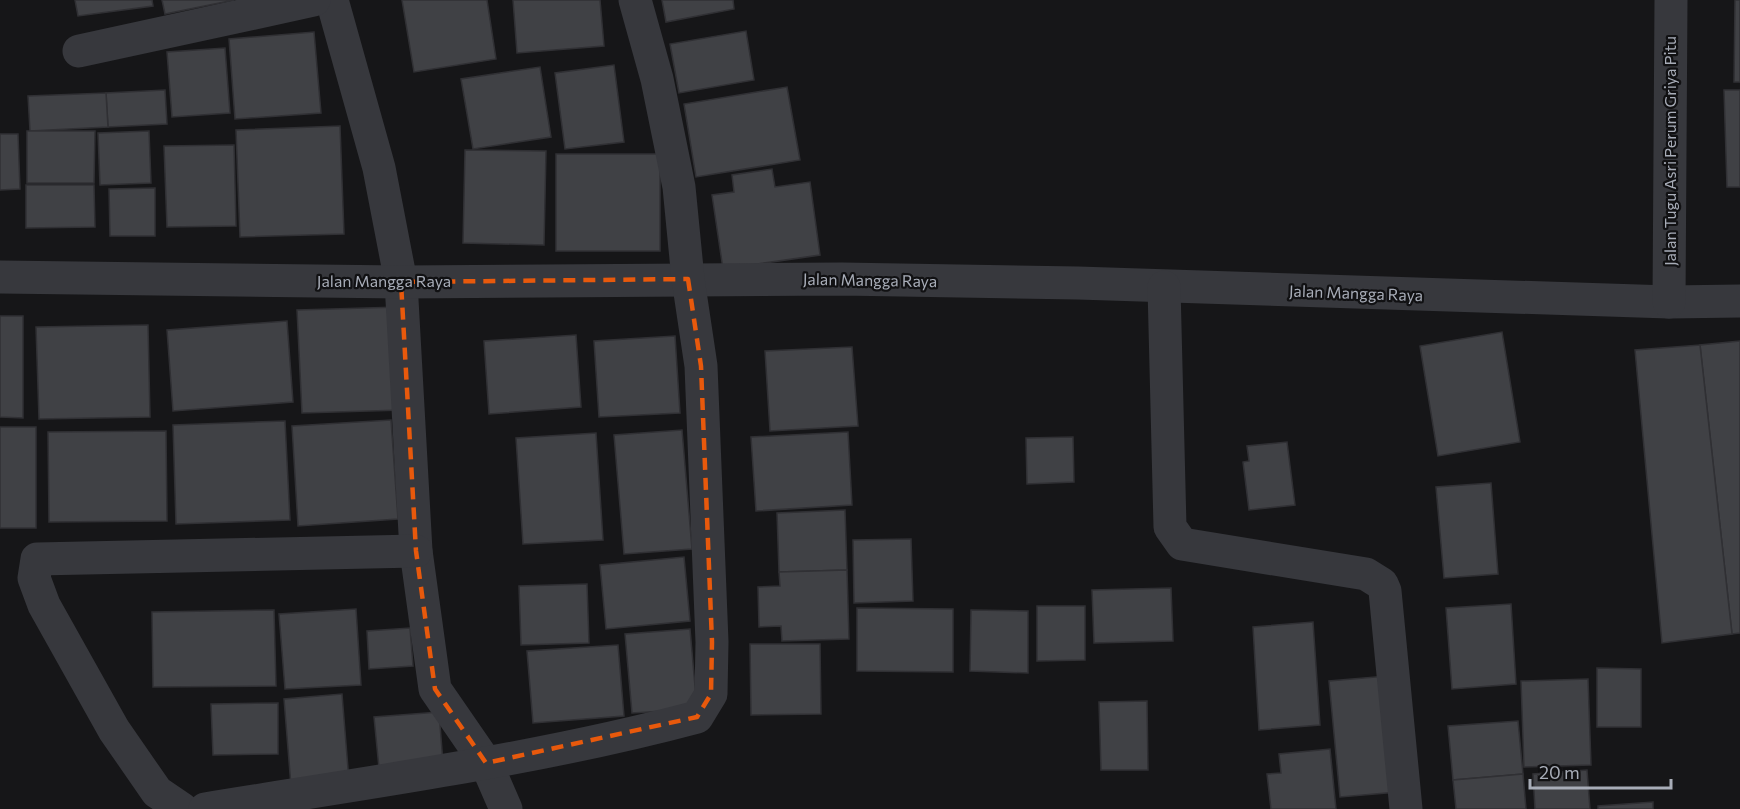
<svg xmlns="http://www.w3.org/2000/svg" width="1740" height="809" font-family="Commissioner,sans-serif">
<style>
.building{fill:#404145;stroke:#303034;stroke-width:1.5}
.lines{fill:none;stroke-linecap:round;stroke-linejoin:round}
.street{stroke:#37383d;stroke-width:33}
.marked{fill:none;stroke:#e8590c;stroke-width:4.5;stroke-dasharray:12 8;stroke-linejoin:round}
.labels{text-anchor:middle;stroke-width:4.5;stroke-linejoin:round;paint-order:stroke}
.street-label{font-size:16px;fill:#a8adb8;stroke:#111113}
</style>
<rect width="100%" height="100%" fill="#161618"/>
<g class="building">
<polygon points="75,0 152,0 153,6 78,16"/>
<polygon points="162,0 234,0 165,14"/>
<polygon points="402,0 487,0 496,59 414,72"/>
<polygon points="513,0 600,0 604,46 517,53"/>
<polygon points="662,0 733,0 734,9 666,22"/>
<polygon points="1735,0 1740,0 1740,82 1734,82"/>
<polygon points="746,31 754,80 679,93 670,44"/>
<polygon points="314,32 321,113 235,119 229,39"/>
<polygon points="225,48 230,113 172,117 167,52"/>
<polygon points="614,65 624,142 565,149 555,73"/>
<polygon points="540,67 551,137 473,149 461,79"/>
<polygon points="787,87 800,160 696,177 684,104"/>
<polygon points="165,90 167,124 108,127 106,93"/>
<polygon points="1724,90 1740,90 1740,187 1727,187"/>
<polygon points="106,93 108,127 30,131 28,96"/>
<polygon points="340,126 344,234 240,237 236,130"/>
<polygon points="27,131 95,131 94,183 27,183"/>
<polygon points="149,131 151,183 100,185 98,133"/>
<polygon points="0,134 18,134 20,189 0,190"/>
<polygon points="234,145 236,226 167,227 164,146"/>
<polygon points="465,150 546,151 544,245 463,243"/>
<rect x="556" y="154" width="104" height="97"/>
<polygon points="772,169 775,187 810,182 820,255 723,269 712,195 734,192 732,175"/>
<polygon points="26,185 94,185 95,227 26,228"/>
<polygon points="155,188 155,236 110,236 109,189"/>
<polygon points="399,307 403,410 302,413 297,310"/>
<polygon points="0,316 23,316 23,418 0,417"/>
<polygon points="287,321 293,402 173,411 167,330"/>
<polygon points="148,325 150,417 39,419 36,327"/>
<polygon points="1502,332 1520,442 1438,456 1420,346"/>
<polygon points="576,335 581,407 489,414 484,341"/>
<polygon points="675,336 680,413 599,417 594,341"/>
<polygon points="1740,341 1740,633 1732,634 1700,345"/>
<polygon points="1700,345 1732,634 1662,643 1635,350"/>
<polygon points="852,347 858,426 770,431 765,351"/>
<polygon points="391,420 398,519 298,526 292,426"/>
<polygon points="285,421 290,520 176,524 173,425"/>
<rect x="0" y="427" width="36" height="101"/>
<polygon points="682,430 692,549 624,554 614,435"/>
<polygon points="166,431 167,521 49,522 48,432"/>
<polygon points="848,432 852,505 756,511 751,437"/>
<polygon points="596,433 603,540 523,544 516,438"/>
<polygon points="1073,437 1074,482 1027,484 1026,438"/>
<polygon points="1287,442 1295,505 1249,510 1243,462 1249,461 1247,446"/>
<polygon points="1491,483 1498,574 1444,578 1436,487"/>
<polygon points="845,510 847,570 779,572 777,513"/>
<polygon points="911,539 913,601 854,603 853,540"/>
<polygon points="684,557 690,621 606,629 600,565"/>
<polygon points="847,570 849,639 782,641 781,626 759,627 758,587 780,586 779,572"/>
<polygon points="587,584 589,643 521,645 519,586"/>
<polygon points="1171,588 1173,641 1094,643 1092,590"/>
<polygon points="1511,604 1516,684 1452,689 1446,608"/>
<polygon points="1037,606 1085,606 1085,660 1037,661"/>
<polygon points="857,608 953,609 953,672 857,671"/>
<polygon points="356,609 361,685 285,689 279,614"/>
<polygon points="274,610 276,686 153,687 152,612"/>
<polygon points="971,610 1028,611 1028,673 970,671"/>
<polygon points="1313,622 1320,725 1259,730 1253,627"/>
<polygon points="410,628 413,666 369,669 367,631"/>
<polygon points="690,629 697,709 632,713 625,634"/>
<polygon points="750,644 820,644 821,714 751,715"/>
<polygon points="618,645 624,716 533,723 527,651"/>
<polygon points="1597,668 1641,669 1641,727 1597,727"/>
<polygon points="1387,676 1398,792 1340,797 1329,681"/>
<polygon points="1588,679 1591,765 1524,767 1521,681"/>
<polygon points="342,694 349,781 291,786 284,699"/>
<polygon points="1147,701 1148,770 1101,770 1099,702"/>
<polygon points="278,703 278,754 213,755 211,704"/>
<polygon points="439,712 443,763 379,768 374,717"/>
<polygon points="1518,721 1523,774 1453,780 1448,726"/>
<polygon points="1330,749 1336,809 1271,809 1267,774 1281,773 1279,754"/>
<polygon points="1587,770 1590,809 1535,809 1533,774"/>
<polygon points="1523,774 1526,809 1456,809 1453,780"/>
<polygon points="1653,802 1653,809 1598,809 1598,806"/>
</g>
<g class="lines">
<g class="street">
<polyline points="332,0 379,168 401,282 416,551 435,689 486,763 506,809"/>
<polyline points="79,51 314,0"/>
<polyline points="0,277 401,282 842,279 1078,283 1669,302 1740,301"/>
<polyline points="1164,287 1170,527 1182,544 1366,574 1382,584 1385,591 1406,809"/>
<polyline points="1669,302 1671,0"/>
<polyline points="182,809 157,792 114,730 44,605 34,578 37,559 416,551"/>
<path d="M205,809C370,782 536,760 697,717L711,694L712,642L701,366L688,279L679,187L657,79L635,0"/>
</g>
</g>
<path class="marked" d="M688,279L701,366L712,642L711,694L697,717L486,763L435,689L416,551L401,282Z"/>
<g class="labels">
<g class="street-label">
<text transform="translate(1670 151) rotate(-90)" y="6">Jalan Tugu Asri Perum Griya Pitu</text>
<text transform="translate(870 280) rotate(1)" y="6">Jalan Mangga Raya</text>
<text x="384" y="287">Jalan Mangga Raya</text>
<text transform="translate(1356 293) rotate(2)" y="6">Jalan Mangga Raya</text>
</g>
</g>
<path d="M1530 779v9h141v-9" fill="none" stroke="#a8adb8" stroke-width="3"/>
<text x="1539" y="779" font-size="18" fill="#a8adb8" stroke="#111113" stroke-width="4.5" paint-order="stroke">20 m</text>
</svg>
